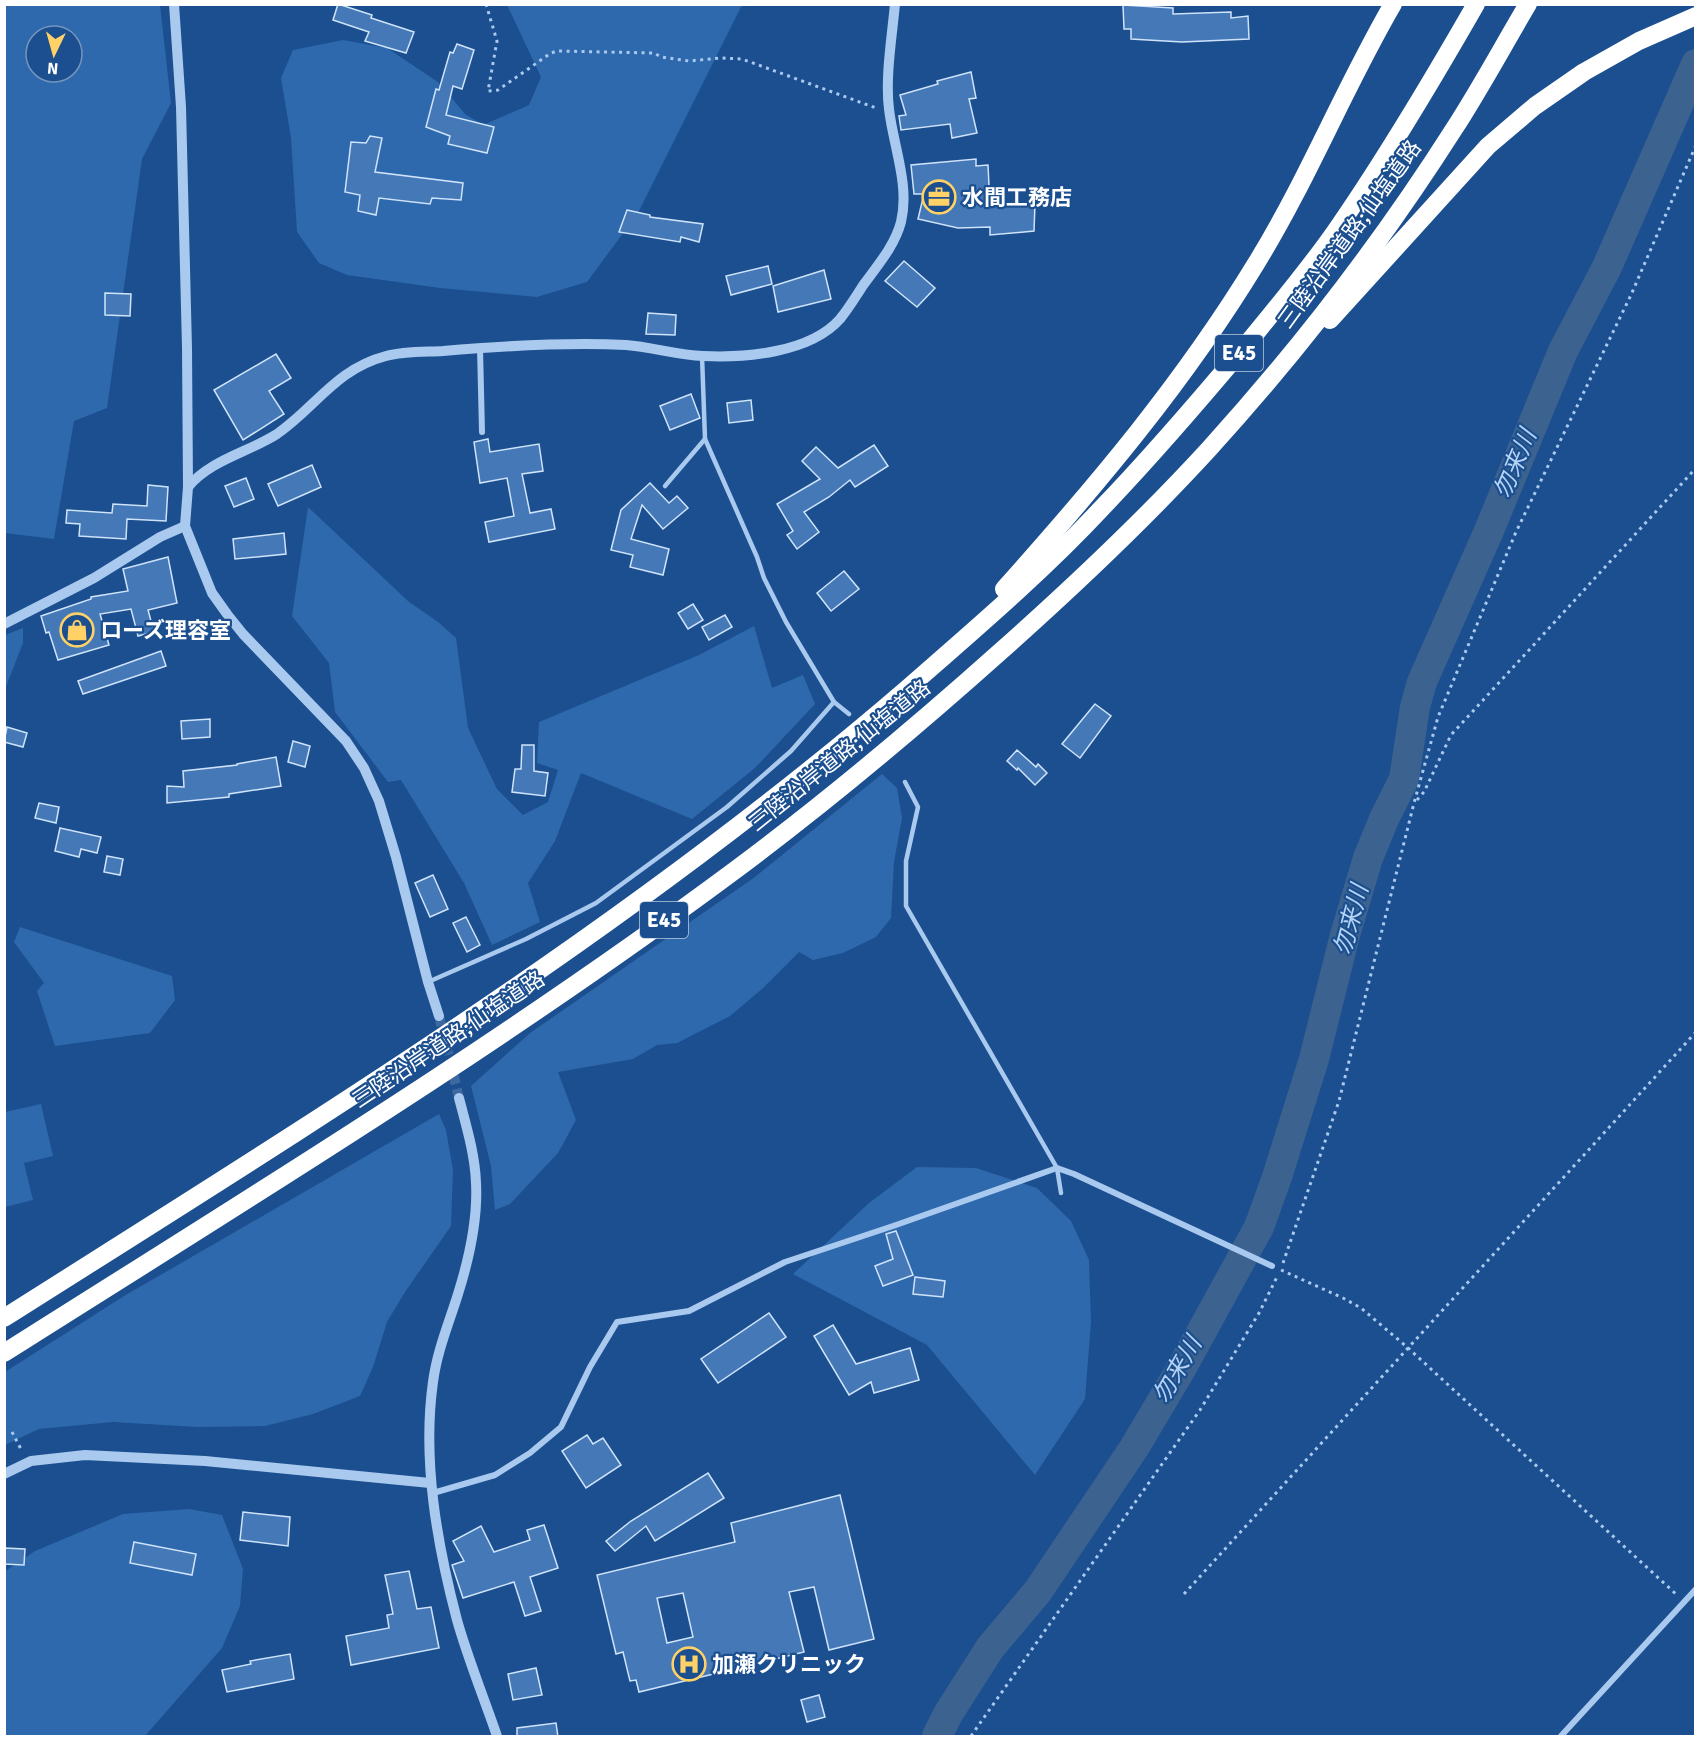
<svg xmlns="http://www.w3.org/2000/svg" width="1700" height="1741" font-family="Signika,'Noto Sans JP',sans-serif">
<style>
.green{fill:#2e69ad;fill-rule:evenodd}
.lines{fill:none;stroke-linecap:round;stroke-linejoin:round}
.river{stroke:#3c6290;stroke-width:30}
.building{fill:#4478b7;stroke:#cfe3fa;stroke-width:1.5;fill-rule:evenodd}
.tertiary-tunnel{stroke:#3d69a0;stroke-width:10;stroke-dasharray:10 5;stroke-linecap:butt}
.path{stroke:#a9c9ee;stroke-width:3;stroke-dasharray:3 4.5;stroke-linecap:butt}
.service{stroke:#a9c9ee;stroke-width:4.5}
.minor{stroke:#a9c9ee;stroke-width:6}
.tertiary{stroke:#a9c9ee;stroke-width:10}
.motorway{stroke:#fff;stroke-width:18}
.labels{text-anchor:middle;stroke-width:4.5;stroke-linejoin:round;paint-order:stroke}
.shield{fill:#1b4f8f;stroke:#bbcadd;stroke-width:1.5}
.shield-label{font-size:21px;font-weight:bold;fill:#fff}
.poi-label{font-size:22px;font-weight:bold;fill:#fff;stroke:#1b4f8f;text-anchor:start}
.street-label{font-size:22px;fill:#fff;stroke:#1b4f8f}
.water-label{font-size:24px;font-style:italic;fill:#b5d3f5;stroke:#1b4f8f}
</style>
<rect width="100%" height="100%" fill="#1b4f8f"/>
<g class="green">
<path d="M5,5H160L171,103L142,159L107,408L74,421L54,539L5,533ZM36,36H72V72H36Z"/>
<polygon points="507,5 742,5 638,213 587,282 537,297 440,288 347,275 319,263 297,232 291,138 281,78 293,50 343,40 387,48 438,82 465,114 483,125 529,105 541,77"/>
<polygon points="308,507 408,601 438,622 456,638 468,728 497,789 523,815 548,802 558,770 537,763 539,722 699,655 754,626 772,688 803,675 815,704 755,768 692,819 581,773 555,841 528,883 540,922 492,945 464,883 401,780 388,782 335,712 329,663 292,616"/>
<polygon points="23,628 23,643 5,689 5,635"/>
<polygon points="882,774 897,788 902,818 894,862 891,918 876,937 843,953 813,960 799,952 762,989 730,1016 677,1043 657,1045 633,1059 558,1072 576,1120 558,1153 510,1204 495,1210 491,1166 471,1086 530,1033 755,877"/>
<polygon points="20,927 172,976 175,1000 150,1033 55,1046 37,991 44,983 14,942"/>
<polygon points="41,1104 53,1156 24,1163 33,1200 5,1207 5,1112"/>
<polygon points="439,1114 446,1130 453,1170 451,1226 405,1292 387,1322 373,1367 360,1396 313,1414 265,1426 197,1427 113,1422 39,1429 5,1445 5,1372 124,1296"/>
<polygon points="917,1167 976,1168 1037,1188 1071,1221 1089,1260 1091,1322 1085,1399 1035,1475 927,1345 793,1274 869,1203"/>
<polygon points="189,1509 222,1515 243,1569 240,1606 222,1648 145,1736 5,1736 4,1572 35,1551 123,1514"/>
</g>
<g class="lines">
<polyline class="river" points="937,1736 948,1714 990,1648 1038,1591 1134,1448 1181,1369 1259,1227 1277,1177 1314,1059 1345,935 1368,858 1384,819 1404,779 1415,707 1422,682 1488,533 1563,351 1607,267 1696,64"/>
</g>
<g class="building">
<polygon points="338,4 372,15 371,18 414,32 406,53 365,41 369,32 333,20"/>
<polygon points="1123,5 1173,8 1173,14 1231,12 1231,18 1248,16 1249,39 1182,42 1131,39 1131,29 1124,29"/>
<polygon points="457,44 474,50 462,89 453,86 446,115 494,127 487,153 448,144 450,136 426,127 436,89 439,90 450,52 453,53"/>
<polygon points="971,72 976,98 969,99 977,133 952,138 950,124 901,130 899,116 906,115 900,95 938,84 937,81"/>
<polygon points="370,136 382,138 375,172 463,183 461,200 432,198 430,204 379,198 376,215 358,211 360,195 345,192 351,142 366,143"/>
<polygon points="976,159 976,166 988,165 990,206 1035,204 1034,231 990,235 990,227 958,228 918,219 924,194 914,194 911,165"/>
<polygon points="627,210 650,215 650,217 703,224 699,242 681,237 680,242 619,232"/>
<polygon points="904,261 935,288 917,307 885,281"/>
<polygon points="768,266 772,284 731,295 726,276"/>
<polygon points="824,270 831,299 778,312 773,286"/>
<polygon points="105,293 131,294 130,316 105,315"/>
<polygon points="648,313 676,315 675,335 646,334"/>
<polygon points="276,354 291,378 269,391 284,414 243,440 214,390"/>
<polygon points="691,394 700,418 670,430 660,406"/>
<polygon points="751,400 753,420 729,423 727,403"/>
<polygon points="488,439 490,452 539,444 543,471 522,474 530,513 551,509 555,529 489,542 485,522 514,516 507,478 480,483 474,442"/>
<polygon points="874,445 888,466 855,487 850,480 829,497 804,512 819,532 797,549 787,535 793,531 777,504 820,479 802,461 816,447 838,468"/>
<polygon points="312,465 321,487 278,506 268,484"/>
<polygon points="246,478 254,499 234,507 225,486"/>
<polygon points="650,483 669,503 677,496 688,508 663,529 642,505 631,539 669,549 663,575 630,567 633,555 611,550 621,510"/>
<polygon points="148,485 168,487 166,521 127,519 126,539 79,536 80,524 66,523 67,510 112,513 113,504 147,506"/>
<polygon points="284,533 286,554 235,559 233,539"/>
<polygon points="168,557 177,603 148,610 154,632 138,636 131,609 100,614 109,645 58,660 49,632 46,633 41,616 91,599 91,597 128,591 123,569"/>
<polygon points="844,571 859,589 831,611 817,593"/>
<polygon points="693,604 703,620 688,629 678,613"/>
<polygon points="725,615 732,627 709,640 702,627"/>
<polygon points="161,651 166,666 83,694 78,681"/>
<polygon points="1095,704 1111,716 1080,758 1062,744"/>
<polygon points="210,719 210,737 182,739 181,721"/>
<polygon points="7,727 27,733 23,747 4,742"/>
<polygon points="293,741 310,746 305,767 288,762"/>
<polygon points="522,745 534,745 534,771 548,773 545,796 512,792 515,769 521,769"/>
<polygon points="1017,750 1036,767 1038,764 1047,773 1035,785 1018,768 1017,770 1007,761"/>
<polygon points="276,757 281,786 229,794 229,797 167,803 167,786 184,787 183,771 237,765 237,764"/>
<polygon points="39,803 59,807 56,823 35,818"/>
<polygon points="60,828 101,837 97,853 81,849 79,857 55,851"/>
<polygon points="107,856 123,859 120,875 104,872"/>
<polygon points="433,875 448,909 430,917 415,883"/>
<polygon points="466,917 480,945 467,952 453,923"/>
<polygon points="896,1231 913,1275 883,1286 875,1266 893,1259 886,1234"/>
<polygon points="915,1277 945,1281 943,1297 913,1294"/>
<polygon points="769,1313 786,1337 718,1383 701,1359"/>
<polygon points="833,1325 856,1364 910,1348 919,1380 874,1393 871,1382 849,1395 814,1336"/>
<polygon points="587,1435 593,1444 603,1438 621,1465 586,1488 562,1451"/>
<polygon points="708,1473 724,1498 655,1541 646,1526 615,1551 606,1541 631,1521"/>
<path d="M840,1495L874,1639L829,1650L814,1587L789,1592L804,1652L639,1692L636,1680L630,1681L623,1652L616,1654L597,1575L735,1542L731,1523ZM683,1593L693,1637L667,1643L657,1598Z"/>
<polygon points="243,1512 290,1517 288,1546 240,1540"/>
<polygon points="544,1525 558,1568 530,1577 541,1611 525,1616 514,1582 463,1598 452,1565 464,1561 453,1541 481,1526 494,1552 530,1540 527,1530"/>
<polygon points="134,1542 196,1554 192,1575 130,1563"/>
<polygon points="4,1548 25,1549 24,1565 4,1564"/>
<polygon points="409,1571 417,1609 431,1607 439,1648 351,1665 346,1636 389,1628 387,1615 393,1614 385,1575"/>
<polygon points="290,1654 294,1679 227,1692 222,1670 251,1664 250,1661"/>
<polygon points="536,1668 542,1695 513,1700 508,1674"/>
<polygon points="819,1695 825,1717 807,1722 801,1700"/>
<polygon points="556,1723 558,1737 517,1737 517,1728"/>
</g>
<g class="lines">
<polyline class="tertiary-tunnel" points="439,1016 459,1098"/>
<g class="path">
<polyline points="486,4 497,41 488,91 498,90 551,53 557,51 654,53 661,57 689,61 720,58 742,59 876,108"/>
<polyline points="1417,800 1424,792 1451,735 1696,468"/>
<polyline points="1283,1263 1339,1101 1414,803 1438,717 1516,532 1631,295 1696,145"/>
<polyline points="1281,1270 1343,1298 1361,1308 1407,1347 1677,1595"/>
<polyline points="12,1432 22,1451"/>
<polyline points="1184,1594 1696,1032"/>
<polyline points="971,1736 1200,1410 1259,1313 1277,1277"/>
</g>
<g class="service">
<polyline points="702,356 705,439 757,557 764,578 786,622 834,702 849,714"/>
<polyline points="665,486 705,439"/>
<polyline points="905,782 918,807 906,861 906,906 1057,1168 1061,1193"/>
<polyline points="428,982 526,939 596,903 727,807 791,751 834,702"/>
</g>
<g class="minor">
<polyline points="480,348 482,432"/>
<polyline points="433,1493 495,1475 530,1453 561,1427 590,1367 617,1322 689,1311 785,1262 896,1225 1057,1168 1074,1174 1272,1266"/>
<polyline points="1561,1736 1696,1589"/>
</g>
<g class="tertiary">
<polyline points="174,4 181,107 187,348 188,487 185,526 212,593 227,614 243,634 346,741 364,768 379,801 396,857 428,982 439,1016"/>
<path d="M188,487C210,460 249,452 277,434C316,407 336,369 386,356C404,351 425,352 443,351C502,346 567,342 626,345C652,347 677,355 703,356C745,358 810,353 840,319C849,308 856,296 864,284C878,265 895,245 901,222C910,185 893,145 889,109C885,78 892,36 895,4"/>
<polyline points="4,624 94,578 160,537 185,526"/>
<path d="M459,1098C466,1125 475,1154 476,1183C478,1220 469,1259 458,1294C449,1323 437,1351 433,1382C422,1460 437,1544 457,1620C468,1659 484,1698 497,1736"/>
<polyline points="4,1474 31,1461 85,1455 205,1461 430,1483"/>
</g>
<g class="motorway">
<polyline points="1330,320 1488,146 1535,106 1584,72 1639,41 1696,16"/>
<path d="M1004,589C1097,485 1184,382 1257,262C1308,179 1344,88 1393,4"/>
<path d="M4,1318C315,1121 630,928 909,687C974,630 1041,573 1100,510C1151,457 1199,401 1246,345C1278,306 1311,267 1339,226C1388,155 1433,79 1476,4"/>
<path d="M4,1353C252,1196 503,1043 738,868C829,800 916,727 1001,651C1073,587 1144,520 1209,449C1299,350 1382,242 1454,129C1480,89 1503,46 1528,4"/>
</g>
</g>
<defs>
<g id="office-ring" transform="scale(1.725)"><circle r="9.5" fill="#1b4f8f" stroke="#ffd166" stroke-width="1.5"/><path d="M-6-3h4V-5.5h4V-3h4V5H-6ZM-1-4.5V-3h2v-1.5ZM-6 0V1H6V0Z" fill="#ffd166"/></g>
<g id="shop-ring" transform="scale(1.725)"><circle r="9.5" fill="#1b4f8f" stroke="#ffd166" stroke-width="1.5"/><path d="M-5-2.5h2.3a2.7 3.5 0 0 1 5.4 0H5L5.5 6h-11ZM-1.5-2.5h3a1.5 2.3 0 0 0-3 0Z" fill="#ffd166"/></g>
<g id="hospital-ring" transform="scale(1.725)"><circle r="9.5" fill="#1b4f8f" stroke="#ffd166" stroke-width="1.5"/><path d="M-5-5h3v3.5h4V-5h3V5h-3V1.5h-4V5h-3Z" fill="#ffd166"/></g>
</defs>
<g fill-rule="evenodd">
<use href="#office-ring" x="939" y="197"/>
<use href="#shop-ring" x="77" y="630"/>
<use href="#hospital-ring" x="689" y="1664"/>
</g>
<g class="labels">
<g class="shield">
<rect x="1215" y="335" width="48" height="36" rx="4.5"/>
<rect x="640" y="902" width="48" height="36" rx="4.5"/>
</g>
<g class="shield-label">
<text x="1239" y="360">E45</text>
<text x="664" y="927">E45</text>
</g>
<g class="poi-label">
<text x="962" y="205">水間工務店</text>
<text x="100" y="638">ローズ理容室</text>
<text x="712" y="1672">加瀬クリニック</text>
</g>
<g class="street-label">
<text transform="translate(1349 234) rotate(-54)" y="8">三陸沿岸道路;仙塩道路</text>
<text transform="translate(839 755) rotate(-39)" y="8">三陸沿岸道路;仙塩道路</text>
<text transform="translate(448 1039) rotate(-34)" y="8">三陸沿岸道路;仙塩道路</text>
</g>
<g class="water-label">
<text transform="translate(1515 464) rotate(-67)" y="8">勿来川</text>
<text transform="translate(1351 920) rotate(-75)" y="8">勿来川</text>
<text transform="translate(1177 1370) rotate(-60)" y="8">勿来川</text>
</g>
</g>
<rect width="1700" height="1741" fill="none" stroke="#ffffff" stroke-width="12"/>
<g transform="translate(54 54) rotate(185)"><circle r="28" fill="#1b4f8f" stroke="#7695bc" stroke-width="1.5"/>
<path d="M0-4.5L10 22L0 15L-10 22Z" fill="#ffd166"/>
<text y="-9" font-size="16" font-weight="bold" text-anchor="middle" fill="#ffffff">N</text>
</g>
</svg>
